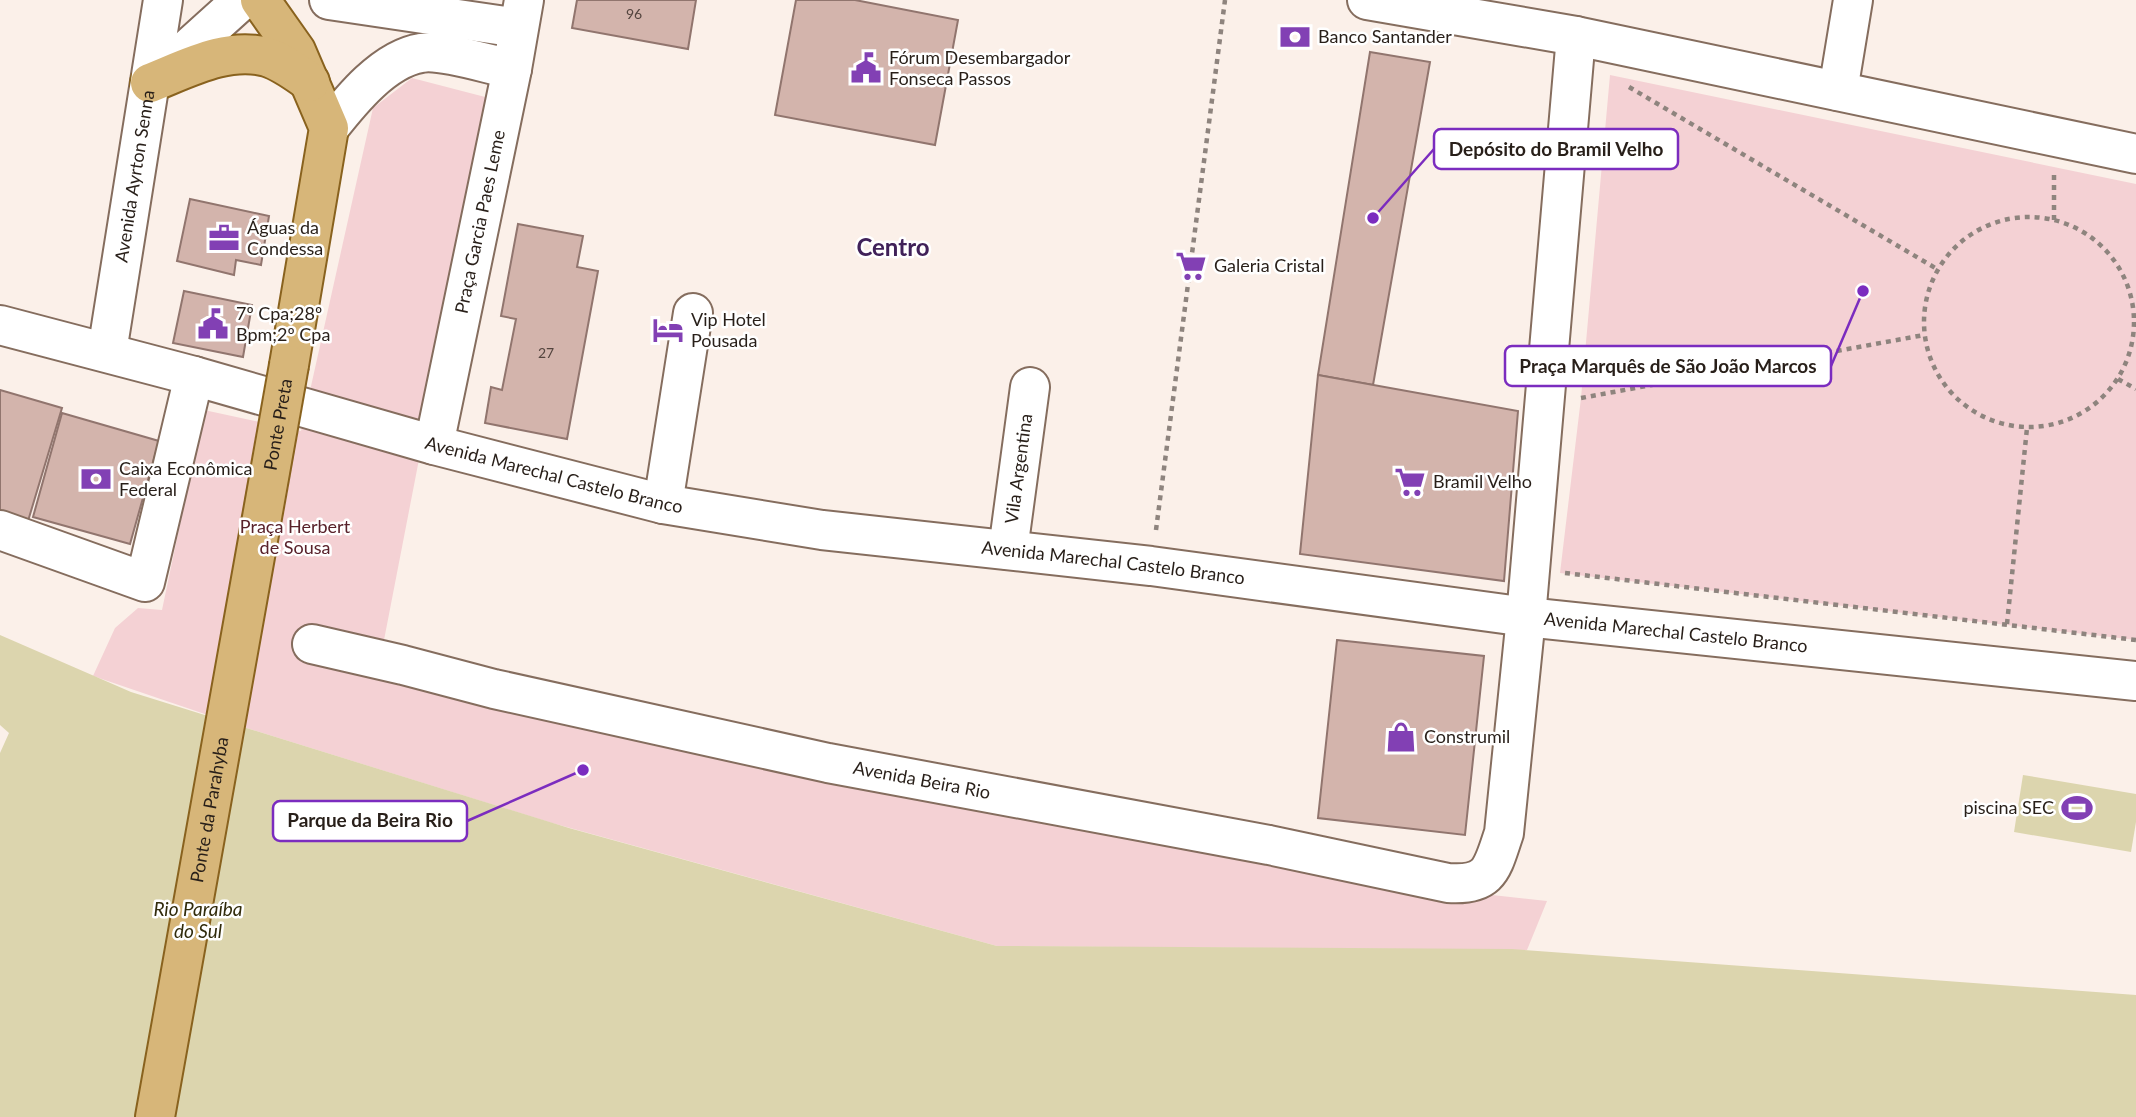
<svg xmlns="http://www.w3.org/2000/svg" width="2136" height="1117" font-family="Lato,sans-serif">
<style>
.green{fill:#f4d1d4}
.water{fill:#dcd5ae}
.building{fill:#d3b4ac;stroke:#91756e;stroke-width:2}
.lines{fill:none;stroke-linecap:round;stroke-linejoin:round}
.minor-casing{stroke:#856d5e;stroke-width:42}
.major-casing{stroke:#89621e;stroke-width:42}
.path{stroke:#8e847e;stroke-width:4.5;stroke-dasharray:5 5;stroke-linecap:butt}
.minor{stroke:#fff;stroke-width:38}
.major{stroke:#d7b679;stroke-width:38}
.major-bridge-casing{stroke:#89621e;stroke-width:42;stroke-linecap:butt}
.major-bridge{stroke:#d7b679;stroke-width:38}
.labels{text-anchor:middle;stroke-width:5;stroke-linejoin:round;paint-order:stroke}
.number-label{font-size:14px;fill:#53443e}
.poi-label{font-size:18px;fill:#281f19;stroke:#fff;text-anchor:start}
.street-label{font-size:18px;fill:#281f19;stroke:#fff}
.park-label{font-size:18px;fill:#58212a;stroke:#fff}
.water-label{font-size:19px;font-style:italic;fill:#312b0b;stroke:#fff}
.district-label{font-size:24px;font-weight:bold;fill:#402159;stroke:#fff}
.leader{fill:none;stroke:#7b2cbf;stroke-width:2.5}
.callout-dot{fill:#7b2cbf;stroke:#fff;stroke-width:2.5}
.callout{fill:#fff;stroke:#7b2cbf;stroke-width:2.5}
.callout-label{font-size:19px;text-anchor:middle;font-weight:bold;fill:#281f19}
</style>
<rect width="100%" height="100%" fill="#fbf0e9"/>
<g class="green">
<polygon points="1610,75 2136,184 2136,640 1560,573 1581,398"/>
<polygon points="412,78 489,98 378,671 1474,893 1547,901 1527,950 997,946 552,823 240,726 93,676 115,628 138,608 162,610 204,410 301,431 373,108"/>
</g>
<g class="water">
<polygon points="0,635 131,692 240,726 569,828 997,946 1512,949 2136,995 2136,1117 0,1117 0,753 9,733 0,725"/>
<polygon points="2023,775 2136,794 2136,822 2131,852 2014,832"/>
</g>
<g class="building">
<polygon points="577,0 696,0 688,49 572,28"/>
<polygon points="796,0 855,0 958,20 935,145 775,115"/>
<polygon points="1370,52 1430,62 1373,385 1318,375"/>
<polygon points="190,199 269,216 261,265 236,260 234,275 177,261"/>
<polygon points="518,224 583,236 577,267 598,271 567,439 485,423 491,387 502,390 516,319 501,316"/>
<polygon points="184,291 252,305 243,357 173,343"/>
<polygon points="1318,375 1518,411 1504,581 1300,554"/>
<polygon points="0,390 62,408 28,521 0,512"/>
<polygon points="62,413 159,441 130,544 33,517"/>
<polygon points="1337,640 1484,656 1465,835 1318,818"/>
</g>
<g class="lines">
<g class="minor-casing">
<g id="minor">
<polyline points="329,0 518,28"/>
<polyline points="1367,0 1576,36 2136,154"/>
<polyline points="151,82 242,0"/>
<polyline points="1838,91 1853,0"/>
<path d="M329,128C351,100 384,59 421,53C441,49 490,65 512,69"/>
<path id="s1" d="M0,325L194,376L434,445L663,504L822,530L1151,566L1526,617L2136,681"/>
<path id="s2" d="M107,352L163,0"/>
<path id="s3" d="M434,445L512,69L524,0"/>
<polyline points="663,504 693,313"/>
<polyline points="0,530 145,582 194,376"/>
<path id="s4" d="M1008,550L1030,387"/>
<path id="s5" d="M312,644L403,665L494,689L828,763L1269,845L1448,883C1491,886 1492,868 1504,833L1526,617L1576,36"/>
</g>
</g>
<g class="major-casing">
<g id="major">
<polyline points="260,0 296,51 329,128 289,365"/>
<path d="M150,83C186,69 227,46 267,57C283,62 297,73 310,82"/>
<path id="s6" d="M155,1117L261,523"/>
</g>
</g>
<g class="path">
<polyline points="1629,87 1937,269"/>
<polyline points="2054,175 2054,220"/>
<circle cx="2029" cy="322" r="105"/>
<polyline points="2118,379 2136,389"/>
<polyline points="1581,398 1924,335"/>
<polyline points="1156,530 1225,0"/>
<polyline points="1565,573 2136,640"/>
<polyline points="2007,624 2027,428"/>
</g>
<use href="#minor" class="minor"/>
<use href="#major" class="major"/>
<g class="major-bridge-casing">
<g id="major-bridge">
<path id="s7" d="M261,523L289,365"/>
</g>
</g>
<use href="#major-bridge" class="major-bridge"/>
</g>
<defs>
<g id="bank-bare" transform="scale(2.415)"><path d="M-6-4H6V4H-6ZM0-2.3a2.3 2.3 0 1 0 0 4.6a2.3 2.3 0 1 0 0-4.6Z" fill="#8240b4" stroke="#fff" stroke-width="2.5" paint-order="stroke"/></g>
<g id="civic-bare" transform="scale(2.415)"><path d="M-.6-6.5H3V-4.5H.6V-3L4-1V1h2V6H-6V1h2V-1L-.6-3ZM-1.2 2.5V6h2.4V2.5Z" fill="#8240b4" stroke="#fff" stroke-width="2.5" paint-order="stroke"/></g>
<g id="office-bare" transform="scale(2.415)"><path d="M-6-3h4V-5.5h4V-3h4V5H-6ZM-1-4.5V-3h2v-1.5ZM-6 0V1H6V0Z" fill="#8240b4" stroke="#fff" stroke-width="2.5" paint-order="stroke"/></g>
<g id="supermarket-bare" transform="scale(2.415)"><path d="M-6-5.5h2.5l.6 2H6L4.5 2H-2.5L-4.4-4H-6ZM-1.5 3.2a1.3 1.3 0 1 0 .1 0ZM3 3.2a1.3 1.3 0 1 0 .1 0Z" fill="#8240b4" stroke="#fff" stroke-width="2.5" paint-order="stroke"/></g>
<g id="hotel-bare" transform="scale(2.415)"><path d="M-6-4.5h1.5V1H6V5H4.5V3h-9V5H-6ZM-4 0a1.8 1.8 0 1 1 3.6 0ZM.5 0V-2.5h3Q6-2.5 6 0Z" fill="#8240b4" stroke="#fff" stroke-width="2.5" paint-order="stroke"/></g>
<g id="shop-bare" transform="scale(2.415)"><path d="M-5-2.5h2.3a2.7 3.5 0 0 1 5.4 0H5L5.5 6h-11ZM-1.5-2.5h3a1.5 2.3 0 0 0-3 0Z" fill="#8240b4" stroke="#fff" stroke-width="2.5" paint-order="stroke"/></g>
<g id="stadium-bare" transform="scale(2.415)"><path d="M0-5a6.5 5 0 1 0 0 10a6.5 5 0 1 0 0-10ZM-3.5-1.8h7v3.6h-7Z" fill="#8240b4" stroke="#fff" stroke-width="2.5" paint-order="stroke"/></g>
</defs>
<g fill-rule="evenodd">
<use href="#bank-bare" x="1295" y="37"/>
<use href="#civic-bare" x="866" y="68"/>
<use href="#office-bare" x="224" y="238"/>
<use href="#supermarket-bare" x="1191" y="266"/>
<use href="#civic-bare" x="213" y="324"/>
<use href="#hotel-bare" x="668" y="330"/>
<use href="#bank-bare" x="96" y="479"/>
<use href="#supermarket-bare" x="1410" y="482"/>
<use href="#shop-bare" x="1401" y="737"/>
<use href="#stadium-bare" x="2077" y="808"/>
</g>
<g class="labels">
<g class="number-label">
<text x="634" y="19">96</text>
<text x="546" y="358">27</text>
</g>
<g class="poi-label">
<text x="1318" y="43">Banco Santander</text>
<text x="889" y="64">Fórum Desembargador<tspan x="889" dy="21">Fonseca Passos</tspan></text>
<text x="247" y="234">Águas da<tspan x="247" dy="21">Condessa</tspan></text>
<text x="1214" y="272">Galeria Cristal</text>
<text x="236" y="320">7º Cpa;28º<tspan x="236" dy="21">Bpm;2º Cpa</tspan></text>
<text x="691" y="326">Vip Hotel<tspan x="691" dy="21">Pousada</tspan></text>
<text x="119" y="475">Caixa Econômica<tspan x="119" dy="21">Federal</tspan></text>
<text x="1433" y="488">Bramil Velho</text>
<text x="1424" y="743">Construmil</text>
<text x="2054" y="814" text-anchor="end">piscina SEC</text>
</g>
<g class="street-label">
<text dy="6" stroke="none"><textPath href="#s2" startOffset="178">Avenida Ayrton Senna</textPath></text>
<text dy="6" stroke="none"><textPath href="#s3" startOffset="228">Praça Garcia Paes Leme</textPath></text>
<text dy="6" stroke="none"><textPath href="#s7" startOffset="100">Ponte Preta</textPath></text>
<text dy="6" stroke="none"><textPath href="#s4" startOffset="82">Vila Argentina</textPath></text>
<text dy="6" stroke="none"><textPath href="#s1" startOffset="574">Avenida Marechal Castelo Branco</textPath></text>
<text dy="6" stroke="none"><textPath href="#s1" startOffset="1141">Avenida Marechal Castelo Branco</textPath></text>
<text dy="6" stroke="none"><textPath href="#s1" startOffset="1708">Avenida Marechal Castelo Branco</textPath></text>
<text dy="6" stroke="none"><textPath href="#s5" startOffset="625">Avenida Beira Rio</textPath></text>
<text dy="6" stroke="none"><textPath href="#s6" startOffset="312">Ponte da Parahyba</textPath></text>
</g>
<g class="park-label">
<text x="295" y="533">Praça Herbert<tspan x="295" dy="21">de Sousa</tspan></text>
</g>
<g class="water-label">
<text x="198" y="916">Rio Paraíba<tspan x="198" dy="22">do Sul</tspan></text>
</g>
<g class="district-label">
<text x="893" y="256">Centro</text>
</g>
</g>
<path class="leader" d="M1373 218L1434 149M1863 291L1831 366M583 770L467 821"/>
<g class="callout-dot">
<circle cx="1373" cy="218" r="7"/>
<circle cx="1863" cy="291" r="7"/>
<circle cx="583" cy="770" r="7"/>
</g>
<g class="callout">
<rect x="1434" y="129" width="244" height="40" rx="7"/>
<rect x="1505" y="346" width="326" height="40" rx="7"/>
<rect x="273" y="801" width="194" height="40" rx="7"/>
</g>
<g class="callout-label">
<text x="1556" y="156">Depósito do Bramil Velho</text>
<text x="1668" y="373">Praça Marquês de São João Marcos</text>
<text x="370" y="827">Parque da Beira Rio</text>
</g>
</svg>
